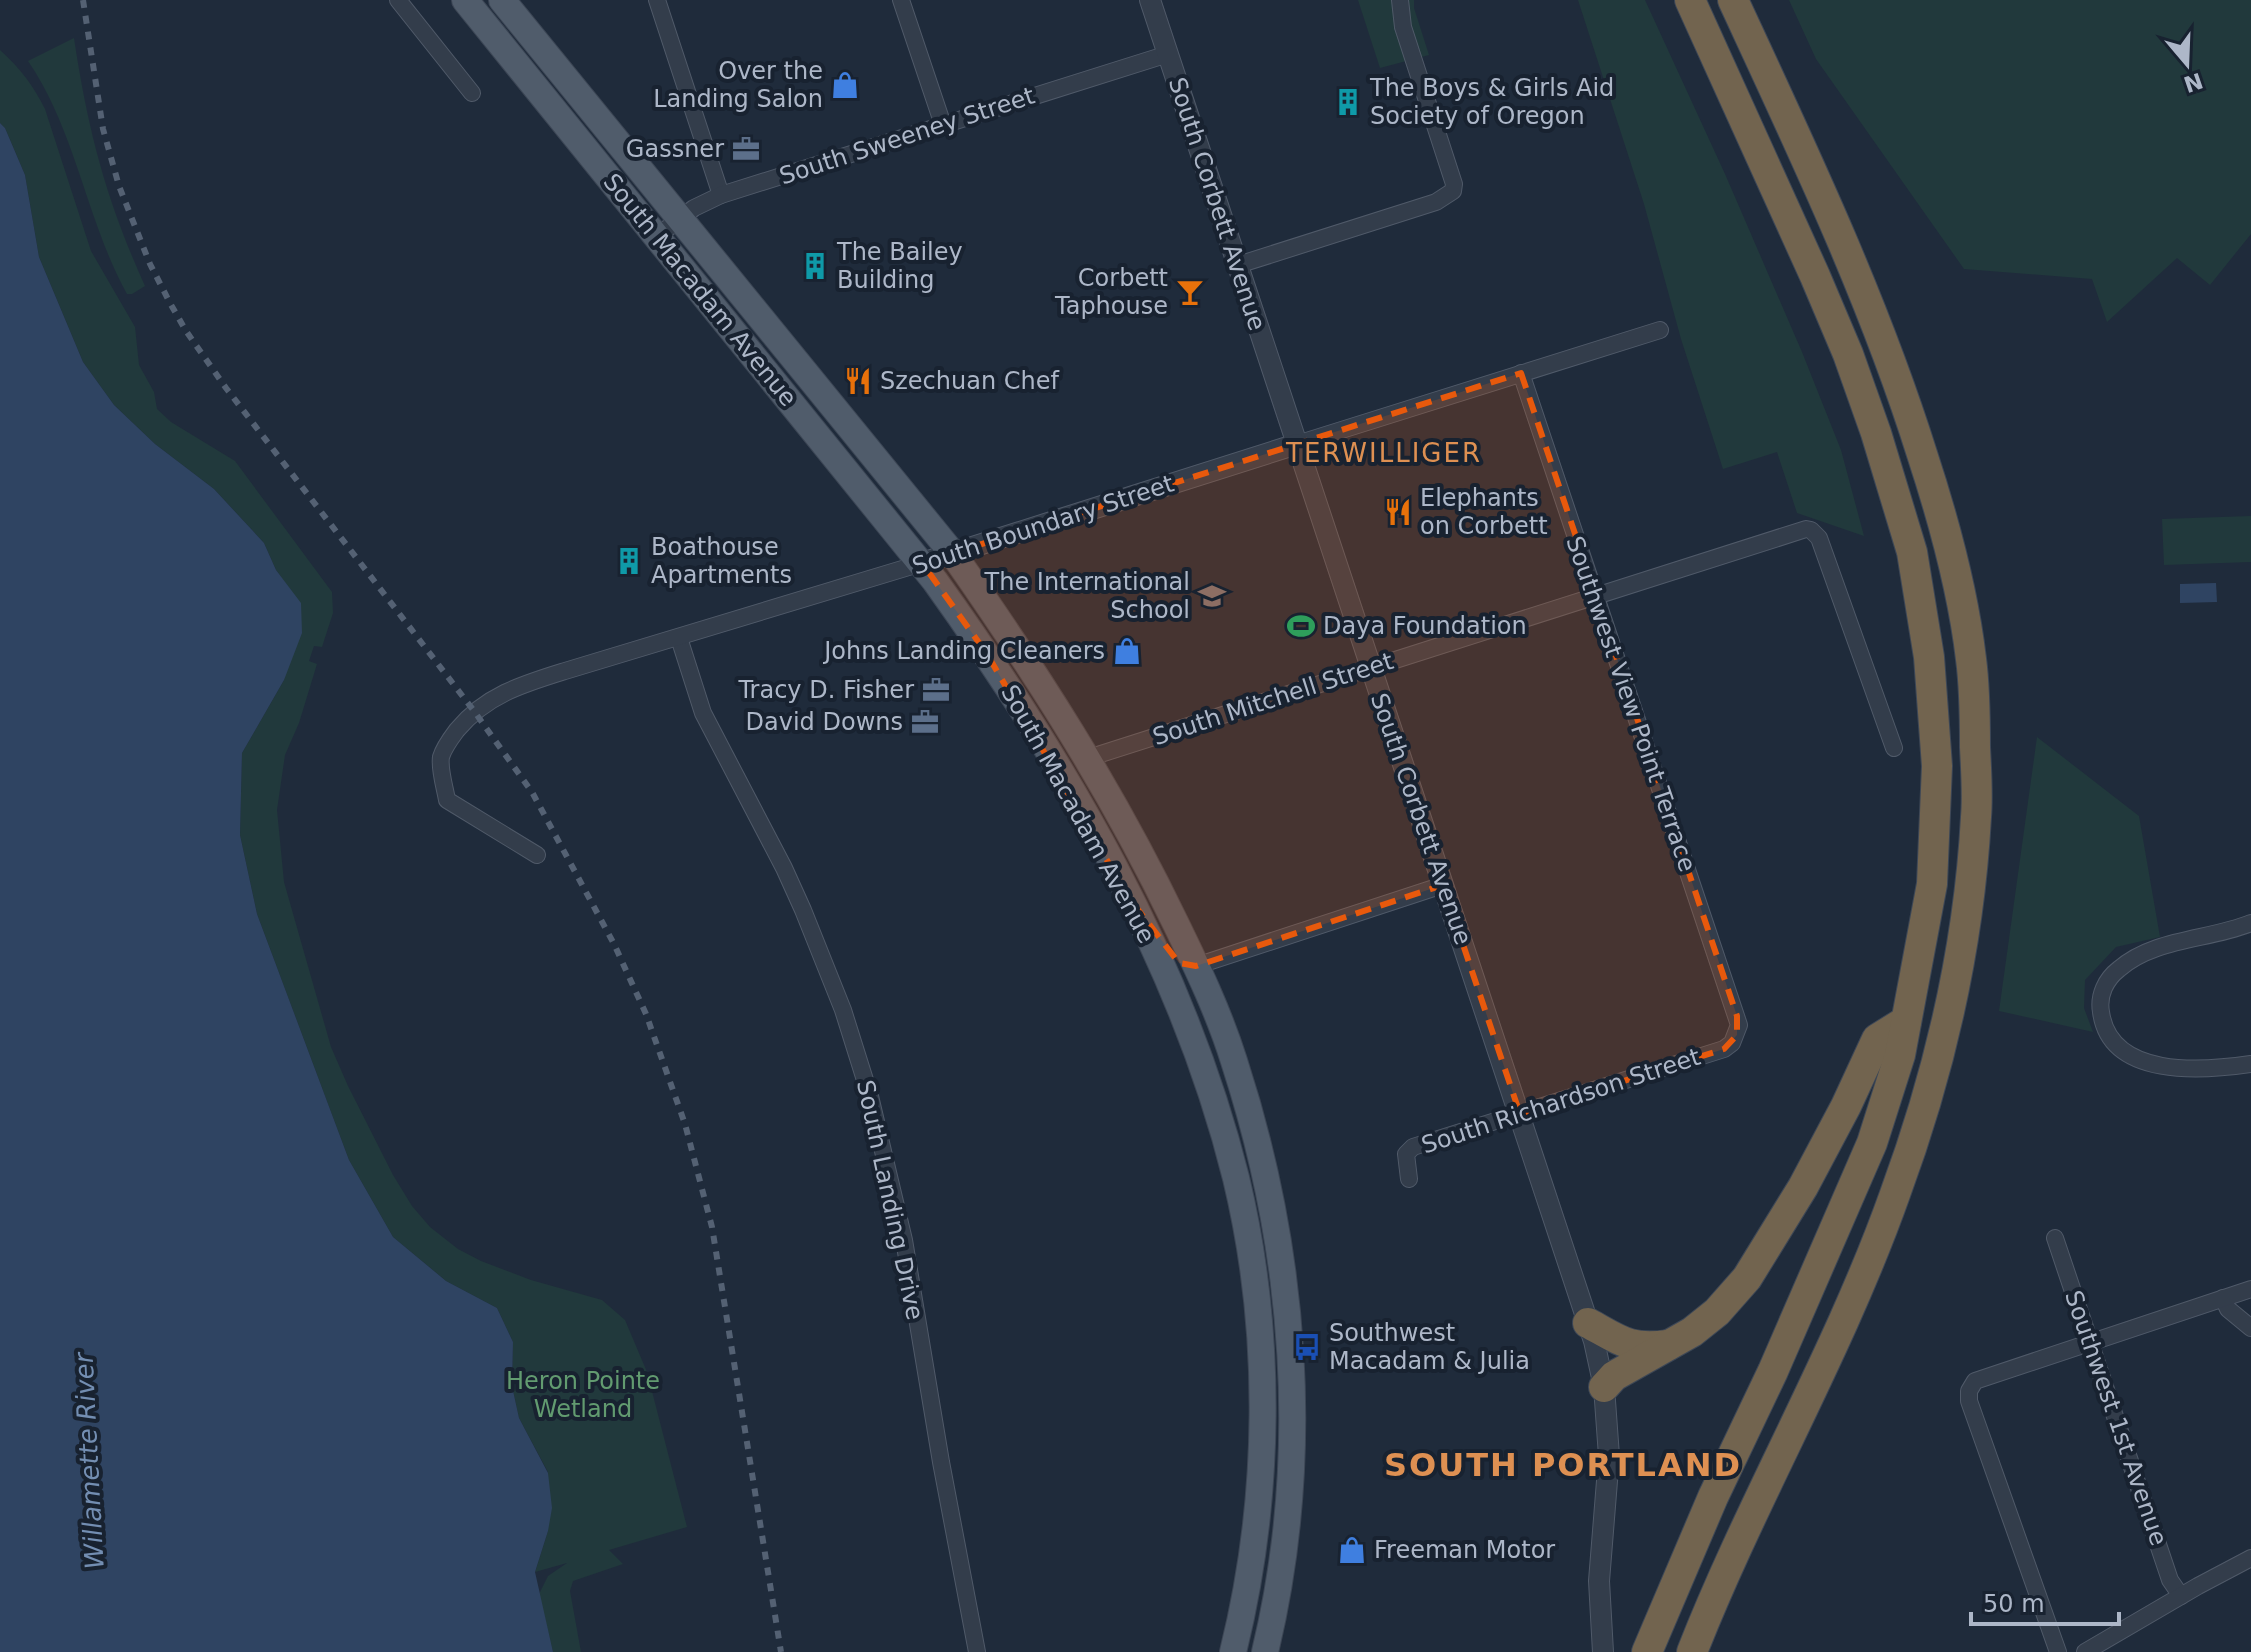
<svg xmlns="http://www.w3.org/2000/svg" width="2251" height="1652" font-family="'DejaVu Sans',sans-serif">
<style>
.green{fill:#21393c}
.water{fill:#2f4462}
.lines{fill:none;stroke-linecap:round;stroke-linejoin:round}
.minor-casing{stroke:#505a69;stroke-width:18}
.tertiary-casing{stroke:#505a69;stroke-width:22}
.primary-casing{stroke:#3c4655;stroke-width:28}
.motorway-casing{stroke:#3d4756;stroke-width:32}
.minor{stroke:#333d4b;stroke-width:16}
.tertiary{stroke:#333d4b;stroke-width:20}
.primary{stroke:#505c6b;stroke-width:26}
.motorway{stroke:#72644f;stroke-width:30}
.rail{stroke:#546173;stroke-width:6;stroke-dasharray:8 8;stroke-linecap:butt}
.marked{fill:#e8590c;fill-opacity:0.2;stroke:#e8590c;stroke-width:6;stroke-dasharray:16 10;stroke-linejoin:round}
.labels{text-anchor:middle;stroke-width:8;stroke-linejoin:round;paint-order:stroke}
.poi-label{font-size:24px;fill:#adb7c8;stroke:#182230;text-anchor:start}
.street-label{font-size:24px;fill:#adb7c8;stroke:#182230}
.park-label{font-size:24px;fill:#629b70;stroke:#182230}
.neighbourhood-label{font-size:26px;letter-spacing:2px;fill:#de9052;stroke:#182230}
.water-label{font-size:26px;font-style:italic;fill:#738eb2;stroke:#182230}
.district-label{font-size:32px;font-weight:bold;letter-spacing:2px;fill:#de9052;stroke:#182230}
</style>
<rect width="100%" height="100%" fill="#1f2b3b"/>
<g class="green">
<polygon points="1358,0 1414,0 1414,8 1429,55 1380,68"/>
<polygon points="1578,0 1645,0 1725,174 1802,352 1841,450 1864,536 1797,513 1777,452 1723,469 1681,339 1644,204"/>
<polygon points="1789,0 2251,0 2251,234 2210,285 2177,258 2107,322 2092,279 1964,269 1816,59"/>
<path d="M74,38C88,131 106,200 145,286L132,294H127C86,220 76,131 28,61Z"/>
<path d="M0,50C20,68 33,85 45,109L91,251L135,327L139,365L154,392L157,409L171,422L235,461L332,592L333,613L322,647L314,646L309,661L317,664L299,723L285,755L277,810L284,882L331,1047L348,1086L393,1175L412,1206L430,1227L458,1249L481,1261L531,1280L602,1300L625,1320L647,1372L687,1527L609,1550L623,1564L573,1581L570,1591L581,1652H553L539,1594L548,1576L567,1563L535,1572L548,1531V1472L519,1418L512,1386L513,1342L497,1308L446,1281L393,1237L349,1160L257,914L240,835L242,753L284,680L300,603L276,570L264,543L214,489L155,444L114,405L83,362L39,257L25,175L5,128L0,123Z"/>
<polygon points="2251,516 2251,562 2164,565 2162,519"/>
<polygon points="2037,737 2139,816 2160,937 2116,947 2085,980 2084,1008 2093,1032 1999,1011"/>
</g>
<g class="water">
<polygon points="0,123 5,128 25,175 39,257 83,362 114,405 155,444 214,489 264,543 276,570 301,603 302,633 284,680 242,753 240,835 257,914 349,1160 393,1237 446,1281 497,1308 513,1342 512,1386 519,1418 548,1473 552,1508 548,1531 535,1572 553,1652 0,1652"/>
<polygon points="2216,583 2217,602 2180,603 2180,584"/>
</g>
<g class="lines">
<g class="minor-casing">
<g id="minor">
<polyline points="398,0 472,93"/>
<polyline points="657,0 721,195"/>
<polyline points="901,0 943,125"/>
<polyline points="656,237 694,208 721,195 1168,54"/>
<polyline points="1238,265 1436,202 1453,191 1454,184 1403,27 1400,0"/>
<polyline points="1297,444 1660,330"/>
<polyline points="679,638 703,713 784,868 803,910 843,1010 870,1096 904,1240 941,1462 977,1652"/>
<polyline points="1088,758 1806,529 1811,530 1819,538 1894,748"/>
<path d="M537,855L447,800C445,788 439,769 441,757C444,747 451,738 457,730C486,695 523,684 565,671L922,563"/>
<path d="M2251,923C2210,940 2154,938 2119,969C2106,979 2098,995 2101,1012C2110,1079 2203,1071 2251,1064"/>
<polyline points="1196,966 1443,885"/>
<polyline points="1409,1179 1406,1154 1413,1147 1724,1049 1732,1043 1739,1025 1521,373"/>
<polyline points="2055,1238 2170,1580 2181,1596"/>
<polyline points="2223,1298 2228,1309 2251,1328"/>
<polyline points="2058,1652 1969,1401 1969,1391 1975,1381 2251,1289"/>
<polyline points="2085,1652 2198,1586 2251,1558"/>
</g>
</g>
<g class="tertiary-casing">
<g id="tertiary">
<polyline points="1150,0 1594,1341 1604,1387 1609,1456 1599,1581 1603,1652"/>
<polyline points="922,563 1297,444"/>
</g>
</g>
<g class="primary-casing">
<g id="primary">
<path d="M465,0L935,581C1064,761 1182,961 1236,1178C1273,1332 1271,1499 1233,1652"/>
<path d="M502,0L953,554C1037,674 1111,789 1175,922C1197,967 1219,1013 1234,1061C1296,1251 1312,1457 1265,1652"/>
</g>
</g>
<g class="motorway-casing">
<g id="motorway">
<path d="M1588,1323C1621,1341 1629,1350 1668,1345"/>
<polyline points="1604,1387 1614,1376 1692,1332 1717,1312 1747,1278 1803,1187 1846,1106 1877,1039 1906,1021"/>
<polyline points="1647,1652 1713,1497 1773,1371 1872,1143 1900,1055 1932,884 1937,766 1929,657 1912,552 1876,433 1848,354 1815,276 1690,0"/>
<path d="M1692,1652C1753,1497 1839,1352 1895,1194C1940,1072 1969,947 1976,817C1978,794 1976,770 1975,747C1975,718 1975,689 1971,659C1963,590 1944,521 1922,454C1873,298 1802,149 1733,0"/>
</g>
</g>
<use href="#minor" class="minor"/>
<use href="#tertiary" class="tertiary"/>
<use href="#primary" class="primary"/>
<use href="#motorway" class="motorway"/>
<polyline class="rail" points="83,0 103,129 119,186 150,264 170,303 186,331 226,388 474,711 532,792 614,944 646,1014 685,1124 712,1227 781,1652"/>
</g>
<path class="marked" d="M1521,373L1737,1016V1035L1724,1049L1520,1114L1443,885L1196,966L1179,963L1129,898L987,654L922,563Z"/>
<defs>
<g id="shop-bare" transform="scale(2.16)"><path d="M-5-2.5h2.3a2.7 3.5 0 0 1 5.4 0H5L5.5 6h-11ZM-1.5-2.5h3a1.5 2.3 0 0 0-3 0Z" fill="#3f7fe0" stroke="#182230" stroke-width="2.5" paint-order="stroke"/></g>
<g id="building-bare" transform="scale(2.16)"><path d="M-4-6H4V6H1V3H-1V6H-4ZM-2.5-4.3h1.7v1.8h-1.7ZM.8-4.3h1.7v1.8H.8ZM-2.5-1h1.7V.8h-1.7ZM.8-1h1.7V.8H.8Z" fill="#0f9aa8" stroke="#182230" stroke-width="2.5" paint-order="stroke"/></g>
<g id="office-bare" transform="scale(2.16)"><path d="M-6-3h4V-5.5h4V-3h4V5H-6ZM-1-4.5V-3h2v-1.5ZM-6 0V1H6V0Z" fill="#5c6f8a" stroke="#182230" stroke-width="2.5" paint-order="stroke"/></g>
<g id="bar-bare" transform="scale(2.16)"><path d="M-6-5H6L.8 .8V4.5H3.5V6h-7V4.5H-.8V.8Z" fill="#e8710a" stroke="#182230" stroke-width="2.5" paint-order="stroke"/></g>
<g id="restaurant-bare" transform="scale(2.16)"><path d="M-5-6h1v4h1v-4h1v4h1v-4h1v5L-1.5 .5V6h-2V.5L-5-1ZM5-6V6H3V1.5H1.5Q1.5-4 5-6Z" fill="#e8710a" stroke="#182230" stroke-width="2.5" paint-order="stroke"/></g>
<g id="school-bare" transform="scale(2.16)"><path d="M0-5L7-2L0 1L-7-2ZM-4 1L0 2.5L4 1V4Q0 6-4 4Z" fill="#8d6e63" stroke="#182230" stroke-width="2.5" paint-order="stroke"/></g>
<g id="stadium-bare" transform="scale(2.16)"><path d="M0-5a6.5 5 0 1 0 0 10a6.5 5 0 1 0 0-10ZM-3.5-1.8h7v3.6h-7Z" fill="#2e9e5b" stroke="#182230" stroke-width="2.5" paint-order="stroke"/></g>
<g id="bus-bare" transform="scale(2.16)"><path d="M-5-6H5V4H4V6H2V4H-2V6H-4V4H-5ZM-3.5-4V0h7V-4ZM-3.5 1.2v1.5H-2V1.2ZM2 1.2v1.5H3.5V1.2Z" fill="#1a4fb4" stroke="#182230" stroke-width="2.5" paint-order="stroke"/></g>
</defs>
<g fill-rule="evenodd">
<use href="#shop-bare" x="845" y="85"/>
<use href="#building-bare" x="1348" y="102"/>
<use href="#office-bare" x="746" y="149"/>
<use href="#building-bare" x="815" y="266"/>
<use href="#bar-bare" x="1190" y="292"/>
<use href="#restaurant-bare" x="858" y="381"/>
<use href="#restaurant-bare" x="1398" y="512"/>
<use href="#building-bare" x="629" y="561"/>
<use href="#school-bare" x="1212" y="596"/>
<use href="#stadium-bare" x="1301" y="626"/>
<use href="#shop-bare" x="1127" y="651"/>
<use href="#office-bare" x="936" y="690"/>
<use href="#office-bare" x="925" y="722"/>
<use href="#bus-bare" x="1307" y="1347"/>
<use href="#shop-bare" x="1352" y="1550"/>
</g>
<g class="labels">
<g class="poi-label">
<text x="823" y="79" text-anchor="end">Over the<tspan x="823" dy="28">Landing Salon</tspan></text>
<text x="1370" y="96">The Boys &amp; Girls Aid<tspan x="1370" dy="28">Society of Oregon</tspan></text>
<text x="724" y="157" text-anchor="end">Gassner</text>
<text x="837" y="260">The Bailey<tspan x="837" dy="28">Building</tspan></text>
<text x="1168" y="286" text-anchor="end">Corbett<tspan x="1168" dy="28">Taphouse</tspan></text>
<text x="880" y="389">Szechuan Chef</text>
<text x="1420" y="506">Elephants<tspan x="1420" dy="28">on Corbett</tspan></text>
<text x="651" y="555">Boathouse<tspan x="651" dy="28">Apartments</tspan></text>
<text x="1190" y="590" text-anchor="end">The International<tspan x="1190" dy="28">School</tspan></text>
<text x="1323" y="634">Daya Foundation</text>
<text x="1105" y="659" text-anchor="end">Johns Landing Cleaners</text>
<text x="914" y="698" text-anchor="end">Tracy D. Fisher</text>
<text x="903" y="730" text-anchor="end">David Downs</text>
<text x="1329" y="1341">Southwest<tspan x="1329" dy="28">Macadam &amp; Julia</tspan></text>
<text x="1374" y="1558">Freeman Motor</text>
</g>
<g class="street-label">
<text transform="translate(907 136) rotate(-18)" y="8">South Sweeney Street</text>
<text transform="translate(1217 204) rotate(72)" y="8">South Corbett Avenue</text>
<text transform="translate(700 290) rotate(51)" y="8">South Macadam Avenue</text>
<text transform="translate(1043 525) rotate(-18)" y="8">South Boundary Street</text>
<text transform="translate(1273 699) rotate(-18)" y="8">South Mitchell Street</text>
<text transform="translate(1631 704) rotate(71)" y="8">Southwest View Point Terrace</text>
<text transform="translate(1078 814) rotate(61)" y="8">South Macadam Avenue</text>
<text transform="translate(1421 819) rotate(71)" y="8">South Corbett Avenue</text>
<text transform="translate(1561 1101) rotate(-18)" y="8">South Richardson Street</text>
<text transform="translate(890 1200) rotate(78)" y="8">South Landing Drive</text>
<text transform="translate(2116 1418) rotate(71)" y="8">Southwest 1st Avenue</text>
</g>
<g class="park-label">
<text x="583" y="1389">Heron Pointe<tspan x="583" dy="28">Wetland</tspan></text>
</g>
<g class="neighbourhood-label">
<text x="1384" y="462">TERWILLIGER</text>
</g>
<g class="water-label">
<text transform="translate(89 1461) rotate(-93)" y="9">Willamette River</text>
</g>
<g class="district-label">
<text x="1563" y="1476">SOUTH PORTLAND</text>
</g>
</g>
<g transform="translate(2187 64) rotate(161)" stroke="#182230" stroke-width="6" paint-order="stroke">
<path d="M0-6L14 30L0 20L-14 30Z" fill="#adb7c8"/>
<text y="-12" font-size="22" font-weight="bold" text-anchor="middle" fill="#adb7c8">N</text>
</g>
<path d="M1971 1612v12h148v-12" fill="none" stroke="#adb7c8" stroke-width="4"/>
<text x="1983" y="1612" font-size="24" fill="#adb7c8" stroke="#182230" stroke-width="6" paint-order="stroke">50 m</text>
</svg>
